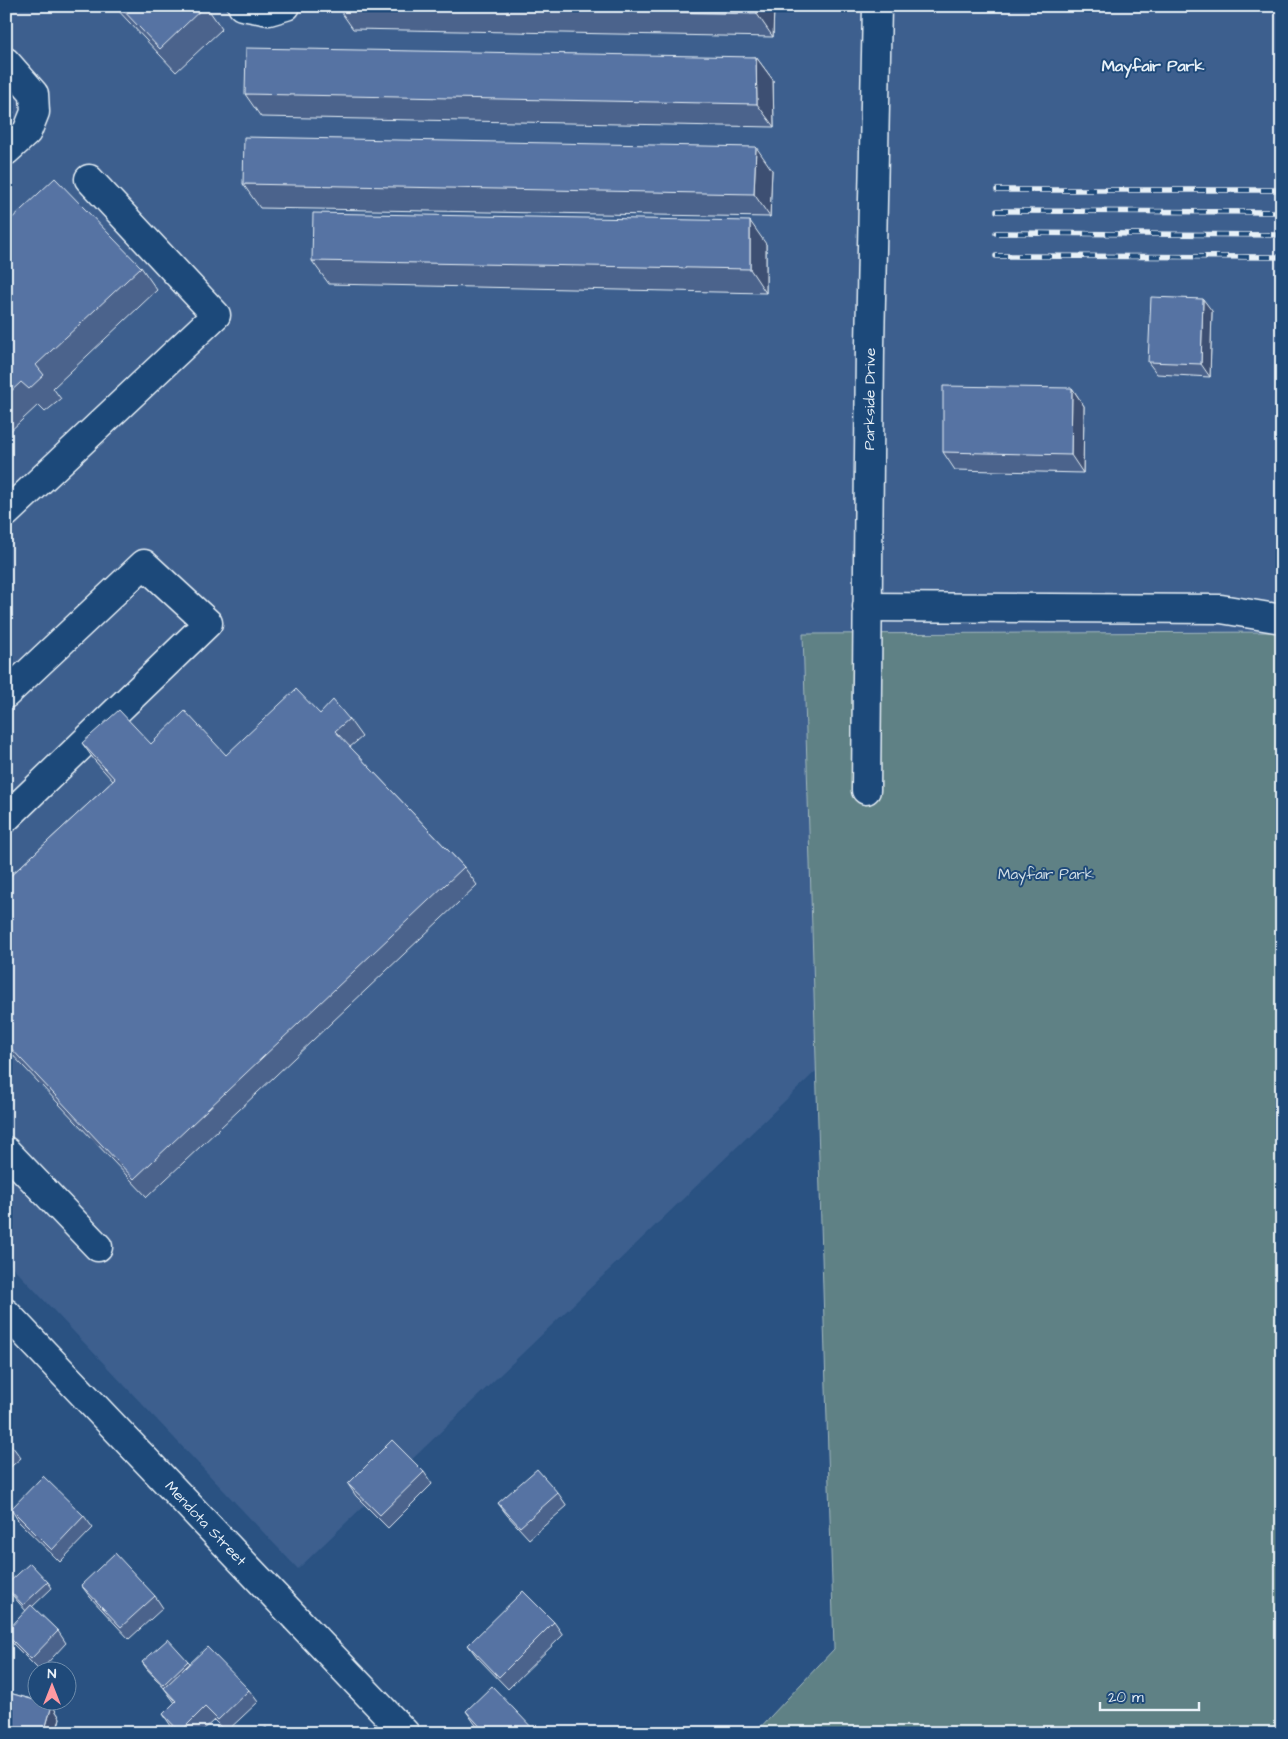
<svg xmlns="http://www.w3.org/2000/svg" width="1288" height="1739" font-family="'Architects Daughter',sans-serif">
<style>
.built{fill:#3c5f8e}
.green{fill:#5f8185;stroke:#a4b9be}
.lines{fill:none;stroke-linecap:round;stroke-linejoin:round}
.minor-casing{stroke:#e8f1f8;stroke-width:31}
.minor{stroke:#1f4a7a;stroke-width:28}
.rail-casing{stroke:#e8f1f8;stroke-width:5.5}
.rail{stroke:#1f4a7a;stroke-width:4;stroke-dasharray:11;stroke-linecap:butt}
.wall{fill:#4b638c;stroke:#e8f1f8}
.shaded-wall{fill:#3d5072;stroke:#e8f1f8}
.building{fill:#5773a3;stroke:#e8f1f8}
.labels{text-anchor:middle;stroke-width:4;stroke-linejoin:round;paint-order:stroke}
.street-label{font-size:15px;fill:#e8f1f8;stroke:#1f4a7a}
.park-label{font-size:15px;fill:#d3e0e7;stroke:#1f4a7a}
.neighbourhood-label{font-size:16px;font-weight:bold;fill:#e8f1f8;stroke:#1f4a7a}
</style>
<rect width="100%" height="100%" fill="#2a5282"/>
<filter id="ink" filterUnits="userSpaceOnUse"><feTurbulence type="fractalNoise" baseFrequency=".02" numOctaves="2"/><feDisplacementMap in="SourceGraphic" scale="10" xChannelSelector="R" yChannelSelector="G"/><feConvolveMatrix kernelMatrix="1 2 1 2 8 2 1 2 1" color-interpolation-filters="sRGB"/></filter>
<g filter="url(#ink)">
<polygon class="built" points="6,6 1282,6 1282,632 803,634 816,1071 298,1569 6,1260"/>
<polygon class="green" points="1282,632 1282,1733 755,1733 834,1649 803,634"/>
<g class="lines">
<g class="minor-casing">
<g id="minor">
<polyline points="242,6 269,11 286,6"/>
<polyline points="6,62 34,94 35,112 27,132 6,151"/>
<polyline points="6,513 216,315 89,179"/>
<polyline points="867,607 1221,609 1282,619"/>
<polyline points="6,694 144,564 208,623 6,818"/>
<path id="s1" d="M866,790L870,346L877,6"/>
<polyline points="6,1151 98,1247"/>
<path id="s2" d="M6,1313L405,1733"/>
</g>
</g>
<use href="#minor" class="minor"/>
<g class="rail-casing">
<g id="rail">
<polyline points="997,190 1282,190"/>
<polyline points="997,211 1282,212"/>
<polyline points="996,233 1282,235"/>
<polyline points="996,256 1282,257"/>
</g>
</g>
<use href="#rail" class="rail"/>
</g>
<g class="wall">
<polygon points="114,6 206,6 222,29 176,72"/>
<polygon points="337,6 774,6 773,37 353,29"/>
<polygon points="756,57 773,80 774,127 261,117 245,94"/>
<polygon points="6,103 14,113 6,120"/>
<polygon points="772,170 770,217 260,208 243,184"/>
<polygon points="6,224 141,267 157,290 53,388 61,399 45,412 38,405 6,435"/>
<polygon points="766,244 766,293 329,284 312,261"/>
<polygon points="1212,311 1210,377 1157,374 1148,362"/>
<polygon points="1072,388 1084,406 1083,473 955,470 943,452"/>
<polygon points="320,714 349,719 362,737 350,747 464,867 477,885 147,1197 6,1048 6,880 113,781 95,761 82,743 151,744 226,755"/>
<polygon points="6,1439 12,1446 21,1458 6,1471"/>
<polygon points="424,1472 432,1484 388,1528 356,1496 348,1484"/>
<polygon points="558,1493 567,1506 529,1539 507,1515 498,1503"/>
<polygon points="11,1509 84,1516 93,1528 60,1562 19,1522"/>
<polygon points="48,1582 52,1588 32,1607 58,1631 66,1643 40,1671 14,1645 6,1634 26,1611 6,1588"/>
<polygon points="81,1585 155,1596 163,1608 129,1639 90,1597"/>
<polygon points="554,1622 563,1635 508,1689 477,1657 468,1645"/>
<polygon points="188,1661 190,1663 249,1690 258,1702 226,1732 214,1720 200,1733 178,1733 171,1726 163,1714 175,1703 164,1688 147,1669 142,1662"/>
<polygon points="6,1692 52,1705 60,1718 56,1733 7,1733"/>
<polygon points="466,1711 537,1733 483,1733 475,1724"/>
</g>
<g class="shaded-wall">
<polygon points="757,6 774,6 773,37 757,14"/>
<polygon points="756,57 773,80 774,127 757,104"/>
<polygon points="756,147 772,170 770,217 754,194"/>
<polygon points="750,221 766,244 766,293 750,269"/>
<polygon points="1203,299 1212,311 1210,377 1201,364"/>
<polygon points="1072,388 1084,406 1083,473 1071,455"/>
<polygon points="52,1705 60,1718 56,1733 44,1733"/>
</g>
<g class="building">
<polygon points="119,6 205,6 160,49"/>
<polygon points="374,6 757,6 757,14"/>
<polygon points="246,48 756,57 757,104 245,94"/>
<polygon points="244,137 756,147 754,194 243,184"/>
<polygon points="55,178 141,267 36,365 44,375 29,389 21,382 6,396 6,224"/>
<polygon points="313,213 750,221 750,269 312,261"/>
<polygon points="1151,297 1203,299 1201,364 1148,362"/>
<polygon points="943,386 1072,388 1071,455 943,452"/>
<polygon points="296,689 320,714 333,700 349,719 335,731 464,867 134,1179 6,1043 6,880 115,779 82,743 119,710 151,744 185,711 226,755"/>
<polygon points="6,1439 12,1446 6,1451"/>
<polygon points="392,1440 424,1472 380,1515 348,1484"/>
<polygon points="537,1469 558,1493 520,1527 498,1503"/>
<polygon points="43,1476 84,1516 52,1550 11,1509"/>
<polygon points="115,1553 155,1596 121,1627 81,1585"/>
<polygon points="30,1563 48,1582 23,1605 6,1587 6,1585"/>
<polygon points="523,1591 554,1622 499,1677 468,1645"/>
<polygon points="31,1605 58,1631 31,1659 6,1634 6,1632"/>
<polygon points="168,1639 188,1661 163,1685 142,1662"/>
<polygon points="207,1647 249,1690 218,1720 205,1707 180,1732 163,1714 176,1701 164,1688"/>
<polygon points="492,1686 537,1733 486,1733 466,1711"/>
<polygon points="6,1692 52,1705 44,1733 11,1733 6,1731 6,1728 9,1719 6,1719"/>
<polygon points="266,1727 271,1733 258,1733"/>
<rect x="80" y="1728" width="21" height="5"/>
</g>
</g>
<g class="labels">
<g class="street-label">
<text dy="5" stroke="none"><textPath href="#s1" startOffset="391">Parkside Drive</textPath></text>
<text dy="5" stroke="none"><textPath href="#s2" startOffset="290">Mendota Street</textPath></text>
</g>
<g class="park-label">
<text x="1046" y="879">Mayfair Park</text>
</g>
<g class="neighbourhood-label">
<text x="1153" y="71">Mayfair Park</text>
</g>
</g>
<rect width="1288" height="1739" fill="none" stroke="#1f4a7a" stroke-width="25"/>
<rect x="12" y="12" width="1263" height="1714" fill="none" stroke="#e8f1f8" stroke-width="2" filter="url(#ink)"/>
<g transform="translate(52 1686)"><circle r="24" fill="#1f4a7a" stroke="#6f8dac"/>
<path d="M0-4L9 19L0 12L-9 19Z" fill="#ff9aa2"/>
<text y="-8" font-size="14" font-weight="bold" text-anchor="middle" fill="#e8f1f8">N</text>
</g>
<path d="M1100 1702v8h99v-8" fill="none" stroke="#e8f1f8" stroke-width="2.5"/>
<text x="1108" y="1702" font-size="15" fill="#e8f1f8" stroke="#1f4a7a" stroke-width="4" paint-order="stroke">20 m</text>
</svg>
